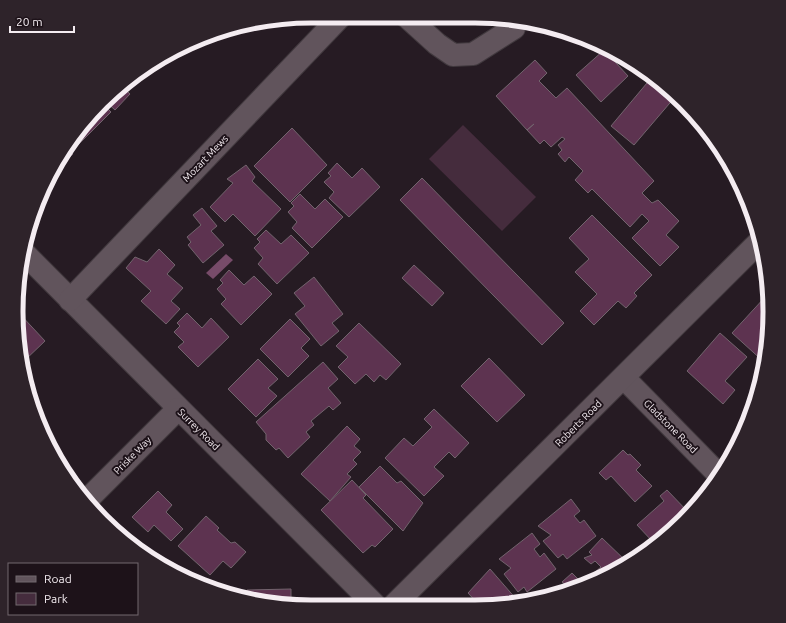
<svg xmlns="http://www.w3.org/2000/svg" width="786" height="623" font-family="Ubuntu,sans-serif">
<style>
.green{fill:#452c3d}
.water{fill:#774b69}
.building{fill:#5d3350;stroke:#72646d}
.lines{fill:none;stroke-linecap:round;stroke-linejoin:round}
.minor-casing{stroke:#41393e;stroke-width:24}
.minor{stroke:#61545c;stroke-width:22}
.labels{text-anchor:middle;stroke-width:4;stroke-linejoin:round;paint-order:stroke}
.street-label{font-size:10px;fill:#f4ecf1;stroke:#1d1219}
.rim{fill:none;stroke:#f4ecf1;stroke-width:5}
</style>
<rect width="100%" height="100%" fill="#261b23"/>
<polygon class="green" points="463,125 536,197 502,231 429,159"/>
<polygon class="water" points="226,254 233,260 213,279 206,273"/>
<g class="building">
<polygon points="604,50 628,76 601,102 576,75"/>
<polygon points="535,60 547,73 539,81 556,98 567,88 654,181 642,193 652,203 658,200 679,221 666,235 679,247 660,266 632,238 649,221 642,214 630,227 592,189 588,193 575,180 583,171 569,157 565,162 558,154 562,150 558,145 565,139 562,137 551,147 544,140 540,144 527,130 534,124 527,130 496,96"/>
<polygon points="652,77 669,89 675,97 634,145 611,126"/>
<polygon points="123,87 130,94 115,110 105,101"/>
<polygon points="102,103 111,112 73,150 69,146"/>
<polygon points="292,128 327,165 290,202 254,166"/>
<polygon points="68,148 73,154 51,175 56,164"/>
<polygon points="337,163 352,178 362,168 380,187 349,217 329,198 334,192 324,182 331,176 328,173"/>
<polygon points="246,165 255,177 252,181 281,209 255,236 233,214 225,222 210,207 233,183 227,179"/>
<polygon points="422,178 564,323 542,345 400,200"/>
<polygon points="300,194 315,209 325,199 343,217 312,248 292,228 297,222 288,212 294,206 291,203"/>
<polygon points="202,208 217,226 211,231 224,245 203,263 188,245 191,242 187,237 201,225 193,215"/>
<polygon points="592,215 652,275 634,293 637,296 626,308 618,301 594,325 580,311 597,294 575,272 589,259 569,238"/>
<polygon points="266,230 281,244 291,235 309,253 277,284 258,264 263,258 254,248 260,242 257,239"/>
<polygon points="159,249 175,265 167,274 183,288 171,301 180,309 166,324 141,301 151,291 126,268 135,257 147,262"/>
<polygon points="414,265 444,293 432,306 402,278"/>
<polygon points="229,270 244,285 254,276 272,294 241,325 221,304 226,299 217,289 223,283 220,280"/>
<polygon points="314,277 343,314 332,323 339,331 321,346 295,314 305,306 294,293"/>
<polygon points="766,296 768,297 769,331 764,362 732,333"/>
<polygon points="18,312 45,341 23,362 16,313"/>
<polygon points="187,313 202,328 211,318 229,337 198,367 178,347 184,342 174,332 180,326 177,323"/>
<polygon points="290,319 310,339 301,348 309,356 288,377 260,349"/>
<polygon points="359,323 401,364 386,380 380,375 374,382 366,374 355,384 338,367 348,357 336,346"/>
<polygon points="720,333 747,357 725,381 735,390 723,404 687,371"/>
<polygon points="489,358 525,395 497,422 461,386"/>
<polygon points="258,359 278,379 268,388 277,396 256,417 228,389"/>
<polygon points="323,362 338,379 328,388 341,403 333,410 329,406 311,421 314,425 306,432 310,437 288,458 279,448 276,450 266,440 266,434 256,422"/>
<polygon points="761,380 760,388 756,398 750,392"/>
<polygon points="434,409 469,443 455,458 449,452 434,467 444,476 424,496 385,458 404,438 413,446 432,427 424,419"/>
<polygon points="347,426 360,439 354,446 361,452 353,460 357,464 347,474 351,477 330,501 301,474"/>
<polygon points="623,450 628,455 630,454 641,465 636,470 652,486 635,502 611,476 606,480 599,473"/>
<polygon points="380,466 397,483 401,481 423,503 403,531 359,487"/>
<polygon points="352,480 366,495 363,498 393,529 375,547 372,545 363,553 321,510"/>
<polygon points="667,490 689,513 673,530 670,526 653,542 637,525 664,501 660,496"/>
<polygon points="158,491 172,505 166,512 183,529 171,541 154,525 148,532 132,517"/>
<polygon points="571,499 580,511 574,516 580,523 584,520 596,536 567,559 563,554 558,558 543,541 551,535 538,526"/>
<polygon points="206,516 219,528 217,530 231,543 235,542 246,552 231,568 223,561 210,575 178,546"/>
<polygon points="532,533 540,544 534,549 540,557 544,553 556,569 527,592 524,587 518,592 504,574 511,568 499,559"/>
<polygon points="602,538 628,563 622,568 600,577 595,572 601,567 595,561 591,564 584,558 592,555 589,552"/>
<polygon points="490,569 517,600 511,604 494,606 480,606 468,593"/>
<polygon points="572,573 583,584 567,590 564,588 566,585 562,582"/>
<polygon points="291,589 291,602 254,601 247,599 247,590"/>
</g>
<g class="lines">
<g class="minor-casing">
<g id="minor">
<polyline points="406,16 437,44 453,55 473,54 514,28"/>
<polyline points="24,253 374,604"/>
<polyline points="70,300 341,16"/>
<polyline points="624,378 719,475"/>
<polyline points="86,501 178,409"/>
<polyline points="395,604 760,241"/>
</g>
</g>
<use href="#minor" class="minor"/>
</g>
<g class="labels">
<g class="street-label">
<text transform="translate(205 158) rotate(-46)" y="4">Mozart Mews</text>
<text transform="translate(578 423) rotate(-45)" y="4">Roberts Road</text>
<text transform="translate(671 426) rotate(45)" y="4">Gladstone Road</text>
<text transform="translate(199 429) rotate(45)" y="4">Surrey Road</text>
<text transform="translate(132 455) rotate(-45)" y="4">Priske Way</text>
</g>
</g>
<path d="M0 0H786V623H0ZM311 23H475A288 288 0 0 1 763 311V312A288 288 0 0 1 475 600H311A288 288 0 0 1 23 312V311A288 288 0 0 1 311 23Z" fill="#2e232a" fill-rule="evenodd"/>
<path class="rim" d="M311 23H475A288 288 0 0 1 763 311V312A288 288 0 0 1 475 600H311A288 288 0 0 1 23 312V311A288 288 0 0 1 311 23Z"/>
<rect x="8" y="563" width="130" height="52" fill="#1d1219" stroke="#73696f"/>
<rect x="16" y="576" width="20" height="6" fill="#61545c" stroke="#73696f"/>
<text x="44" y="583" font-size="12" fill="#f4ecf1">Road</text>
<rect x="16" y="593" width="20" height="12" fill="#452c3d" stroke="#73696f"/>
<text x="44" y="603" font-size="12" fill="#f4ecf1">Park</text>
<path d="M10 26v6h64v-6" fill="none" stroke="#f4ecf1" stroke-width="2"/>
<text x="16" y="26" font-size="12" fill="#f4ecf1" stroke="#1d1219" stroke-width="3" paint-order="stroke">20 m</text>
</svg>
